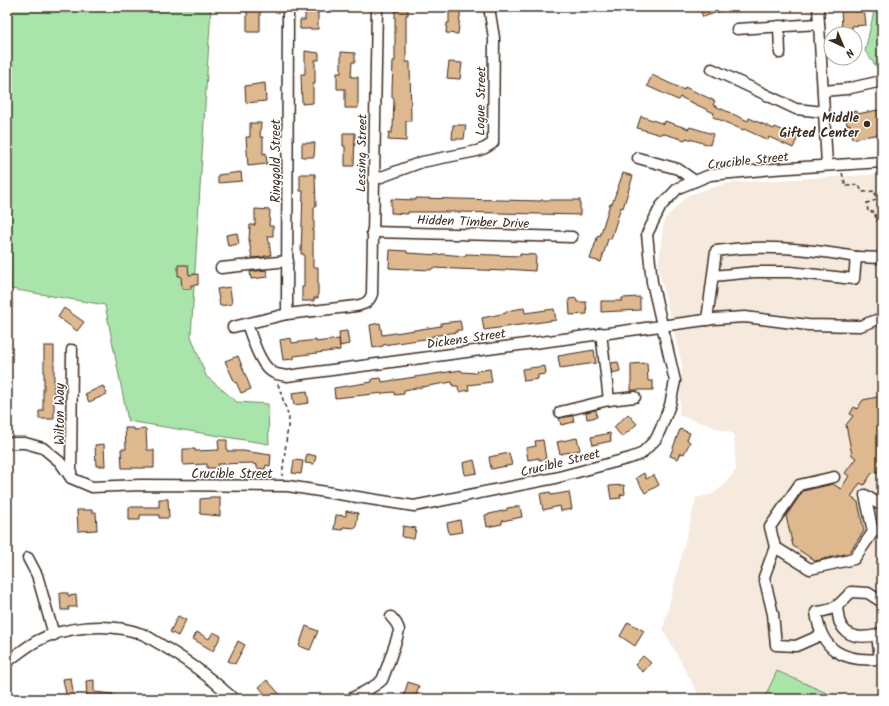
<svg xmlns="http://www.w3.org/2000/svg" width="889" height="706" font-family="Kalam,sans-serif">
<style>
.built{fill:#f5eadd}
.green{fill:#a9e5ab;stroke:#728864}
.building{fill:#deb88f;stroke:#3b2a1e}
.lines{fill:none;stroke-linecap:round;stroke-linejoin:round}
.minor-casing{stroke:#3b2a1e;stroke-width:13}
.path{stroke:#3b2a1e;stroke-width:1.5;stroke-dasharray:4 3;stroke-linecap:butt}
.minor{stroke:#fff;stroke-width:10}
.poi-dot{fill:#3b2a1e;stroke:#fff;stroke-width:1.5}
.labels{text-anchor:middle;stroke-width:3;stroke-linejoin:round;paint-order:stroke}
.street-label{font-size:13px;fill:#3b2a1e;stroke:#fff}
.poi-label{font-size:13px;font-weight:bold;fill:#3b2a1e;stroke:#fff;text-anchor:end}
</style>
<rect width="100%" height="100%" fill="#fff"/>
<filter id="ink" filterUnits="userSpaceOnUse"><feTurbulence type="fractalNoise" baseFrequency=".025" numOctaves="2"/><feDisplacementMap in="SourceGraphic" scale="8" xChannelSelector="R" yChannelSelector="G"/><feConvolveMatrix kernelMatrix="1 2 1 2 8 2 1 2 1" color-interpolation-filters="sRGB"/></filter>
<g filter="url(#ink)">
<polygon class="built" points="882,174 882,699 701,699 663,629 696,498 713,494 722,487 736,470 734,434 679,415 682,365 658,267 664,220 688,195 728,183"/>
<g class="green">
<polygon points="7,7 211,7 191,336 206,376 237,402 268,404 269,444 128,421 105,305 11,289 7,234"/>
<polygon points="875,7 882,7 882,68 878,69 865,51"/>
<polygon points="777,671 840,699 764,699"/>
</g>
<g class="building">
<polygon points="395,7 408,7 408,15 406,15 406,62 410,62 411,121 406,121 406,141 388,140 389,132 392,133 392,128 393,128 394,98 392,98 392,91 393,61 395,61"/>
<polygon points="449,7 461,7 458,34 446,33 447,23 449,23"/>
<polygon points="699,7 729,7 730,8 703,17"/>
<polygon points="841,7 864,7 866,25 852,26 852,29 842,30"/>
<polygon points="247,9 260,10 260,32 247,32"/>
<polygon points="305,12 318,12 318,29 300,29 300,20 305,20"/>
<polygon points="305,51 319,53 319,60 315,60 315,84 313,84 313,103 302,104 301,74 305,74"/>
<polygon points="341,52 355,53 355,62 352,62 351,77 358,77 358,108 345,108 345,89 337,89 337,73 341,73"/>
<polygon points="449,62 462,63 460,79 447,78"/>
<polygon points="652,75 684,90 685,87 715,101 713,105 748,121 749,118 774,129 775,127 798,137 793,148 769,137 768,140 744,129 743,130 713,117 714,113 680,97 678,100 647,86"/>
<polygon points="265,83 266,101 246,103 245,86"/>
<polygon points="878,110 880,119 882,119 882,126 879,127 880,134 852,139 850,124 847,125 845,113 857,111 857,114"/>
<polygon points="641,116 664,124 665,121 689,129 690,127 713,134 710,145 686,138 685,140 661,133 661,135 637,128"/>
<polygon points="250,123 261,123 260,137 263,137 263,154 266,153 267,164 248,166 246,137 250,137"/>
<polygon points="453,125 466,125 464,139 452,139"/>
<polygon points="343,133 355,133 354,166 345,166 345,146 343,146"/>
<polygon points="302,143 315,143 314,157 302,157"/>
<polygon points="241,172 242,181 218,183 218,175"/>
<polygon points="623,173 633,176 623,208 621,207 611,239 608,239 601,262 590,259 598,235 600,236 610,204 612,204"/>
<polygon points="300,174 315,174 316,207 314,207 314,229 313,229 313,267 318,267 318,298 314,298 314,301 302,301 302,287 304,287 304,254 301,254 303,191 300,191"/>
<polygon points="416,198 541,201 541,200 580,200 580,215 458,212 408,212 408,214 391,213 391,199 416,200"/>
<polygon points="255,209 270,210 269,226 273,226 273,236 268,236 271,255 264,256 264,257 252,258 249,240 250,225 255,225"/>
<polygon points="237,233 239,244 228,246 226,235"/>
<polygon points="390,250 407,251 407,253 440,255 441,254 465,256 466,254 520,256 520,254 536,255 535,271 506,269 505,271 432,268 431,270 389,268"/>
<polygon points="178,265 188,265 189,275 198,274 198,285 191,285 191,289 182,289 181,276 178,276"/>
<polygon points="266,270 268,277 251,279 250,272"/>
<polygon points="230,287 232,304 220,306 217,289"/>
<polygon points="640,297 640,310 601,312 601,301 622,301 622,298"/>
<polygon points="576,298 577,302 586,302 587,314 570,315 569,299"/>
<polygon points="64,308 84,322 77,331 58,317"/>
<polygon points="524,308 525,313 554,309 556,320 484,330 482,318 506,313 506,311"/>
<polygon points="460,321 462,330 457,330 457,332 432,336 432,338 383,345 383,346 373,348 370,325 380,323 382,335 441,326 441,323"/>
<polygon points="347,331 349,344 340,346 339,332"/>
<polygon points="291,338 292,343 316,340 316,342 339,339 340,350 294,356 294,359 283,360 280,340"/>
<polygon points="44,346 54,346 54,419 39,419 39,411 43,411 43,389 44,389"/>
<polygon points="594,350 596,363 560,368 558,356"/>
<polygon points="238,356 251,389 241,393 236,382 235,383 225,361"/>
<polygon points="618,362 620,371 612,373 611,363"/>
<polygon points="647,363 648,381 653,381 653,390 631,390 631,364"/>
<polygon points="545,366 546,374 538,375 538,379 524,381 522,369"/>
<polygon points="490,369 492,382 468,385 469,390 459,392 458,386 453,386 452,382 404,390 404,394 395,395 394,392 335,398 334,388 372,382 372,379 381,378 382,382 461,370 462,372 476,373 476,371"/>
<polygon points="103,386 107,394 89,402 85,394"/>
<polygon points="307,391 309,403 294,405 292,393"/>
<polygon points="882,396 882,471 872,473 864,485 860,483 851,497 858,502 864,531 849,553 815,561 793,546 786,516 803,491 833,484 841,489 849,476 845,473 856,458 852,455 846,425 853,416 850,414 854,407 857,409 863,400"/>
<polygon points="596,410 597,417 587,419 586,412"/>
<polygon points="628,414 637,424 622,437 614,427"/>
<polygon points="573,416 574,422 561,425 559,418"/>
<polygon points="125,428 134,428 134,430 146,429 147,450 154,450 154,468 122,468 121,449 126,449"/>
<polygon points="680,429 690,433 687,440 690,442 684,454 681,453 678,459 670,456"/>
<polygon points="610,433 611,441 593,445 591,437"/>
<polygon points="577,438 580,450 560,454 557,442"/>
<polygon points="218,440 227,440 227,451 243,451 271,455 270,466 266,465 265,469 257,468 257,465 253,464 253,463 218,464 218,468 207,468 207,464 183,465 183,449 195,449 195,451 219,450"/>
<polygon points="543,440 546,459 539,460 539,458 528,460 526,448 536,446 535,441"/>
<polygon points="104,444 105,466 96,466 95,445"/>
<polygon points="509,453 512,465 491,469 489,457"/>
<polygon points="307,454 316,456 314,464 305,463"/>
<polygon points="294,460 303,461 301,474 292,473"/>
<polygon points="474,460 477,473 465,475 463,463"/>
<polygon points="644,473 646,479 654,475 659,485 645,493 636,478"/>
<polygon points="624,485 625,494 620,495 621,498 611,499 609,486"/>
<polygon points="550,492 551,495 569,492 572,509 561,511 560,506 543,510 540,494"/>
<polygon points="210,497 220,497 220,516 200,514 200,499 210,498"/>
<polygon points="159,499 168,499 169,518 159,518 159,515 140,515 140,520 129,520 129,507 159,507"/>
<polygon points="520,506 522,517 502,521 502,524 487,527 485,515 507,510 507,508"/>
<polygon points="77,510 92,510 92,512 96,512 97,530 78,531"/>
<polygon points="346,511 358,513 356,528 343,527 342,530 334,529 336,515 346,516"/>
<polygon points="460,520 462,532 449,534 447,523"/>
<polygon points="403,526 416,528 414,539 402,537"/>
<polygon points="60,593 68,593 68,596 76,595 77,607 68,607 69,610 61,610"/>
<polygon points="178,616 186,620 178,636 170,632"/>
<polygon points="628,622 644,631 635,646 620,636"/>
<polygon points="306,626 318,631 310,650 299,646"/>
<polygon points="197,632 209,639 213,632 221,636 213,651 193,639"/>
<polygon points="238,641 245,645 235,664 228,661"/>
<polygon points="643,656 651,663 643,672 635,665"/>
<polygon points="71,678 74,699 67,699 63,679"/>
<polygon points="94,680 94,692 113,694 113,699 87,699 86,681"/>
<polygon points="267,680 284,699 269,699 259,687"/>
<polygon points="408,682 419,686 415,699 403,698"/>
</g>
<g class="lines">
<g class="minor-casing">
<g id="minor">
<polyline points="818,7 827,165"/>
<polyline points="779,26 780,53"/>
<polyline points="737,29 819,24"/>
<polyline points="712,69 796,109 824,112"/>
<polyline points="823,91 846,89 882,81"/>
<polyline points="638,158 678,169 695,181"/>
<polyline points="373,180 422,162 477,151 485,148 493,143 494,38 489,7"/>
<polyline points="372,232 572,237"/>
<polyline points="856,257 882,258"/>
<polyline points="221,268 288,261"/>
<polyline points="287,314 288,7"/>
<path d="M707,320L716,251C763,244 810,249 856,257L854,279L790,272H754L713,276"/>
<path d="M247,324C252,337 260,367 274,373C278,375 283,375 287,376L713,319L745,317L808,325L860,326L882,318"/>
<path d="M233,327L287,314L356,306C364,304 369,303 372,294L377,7"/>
<polyline points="601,333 609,400 635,397"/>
<polyline points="560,412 609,400"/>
<polyline points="7,443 25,443 43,448 60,462 71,478 92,487 141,485 288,486 414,506 555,478 630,458 641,454 656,439 661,428 670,405 675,381 652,282 647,234 661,206 678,188 710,175 774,169 882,162"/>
<polyline points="834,477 799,485 770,527 775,547 810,569 854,559 873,532 865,495 882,506"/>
<polyline points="71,478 72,350"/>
<polyline points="775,547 764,577 773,614 776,645 796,646 821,635"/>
<polyline points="28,558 37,575 54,635"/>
<path d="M882,602L868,593L851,592C839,605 834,611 816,612C821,651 843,662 880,659L877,635L882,632"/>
<path d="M837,607C838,612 838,619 840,623C847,639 863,638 877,635"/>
<path d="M7,662C16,655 25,648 35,642C64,626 110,622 142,634C148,636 154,641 160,644C187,660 211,678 234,699"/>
<path d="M350,699C358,695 376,686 382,680C384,676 399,634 399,630C398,625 394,620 391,617"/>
</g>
</g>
<g class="path">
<polyline points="842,173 846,186 859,185 862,192 875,191 876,200 867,203 868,212 875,212 876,221 882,219"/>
<polyline points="881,248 882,229"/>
<polyline points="278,384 289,418 282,476"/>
</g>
<use href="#minor" class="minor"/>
</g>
</g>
<circle class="poi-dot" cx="867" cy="124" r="4"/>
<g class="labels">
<g class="street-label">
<text transform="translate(480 101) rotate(-89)" y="5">Logue Street</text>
<text transform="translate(361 153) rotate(-89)" y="5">Lessing Street</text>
<text transform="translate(748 160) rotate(-6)" y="5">Crucible Street</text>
<text transform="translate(275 161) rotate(-90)" y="5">Ringgold Street</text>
<text transform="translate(473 221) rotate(2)" y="5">Hidden Timber Drive</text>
<text transform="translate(466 338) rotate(-8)" y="5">Dickens Street</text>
<text transform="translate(59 414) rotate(-90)" y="5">Wilton Way</text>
<text transform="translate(560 462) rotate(-14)" y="5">Crucible Street</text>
<text x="232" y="478">Crucible Street</text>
</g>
<g class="poi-label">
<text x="859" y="122">Middle<tspan x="859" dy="15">Gifted Center</tspan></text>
</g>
</g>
<rect width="889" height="706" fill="none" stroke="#fff" stroke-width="24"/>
<rect x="12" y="12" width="865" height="682" fill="none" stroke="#3b2a1e" stroke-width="1.5" filter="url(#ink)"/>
<g transform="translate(843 46) rotate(136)"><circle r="19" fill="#ffffff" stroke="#b1aaa5"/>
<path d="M0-3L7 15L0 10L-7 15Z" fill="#3b2a1e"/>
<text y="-6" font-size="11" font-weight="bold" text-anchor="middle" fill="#3b2a1e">N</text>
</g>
</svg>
